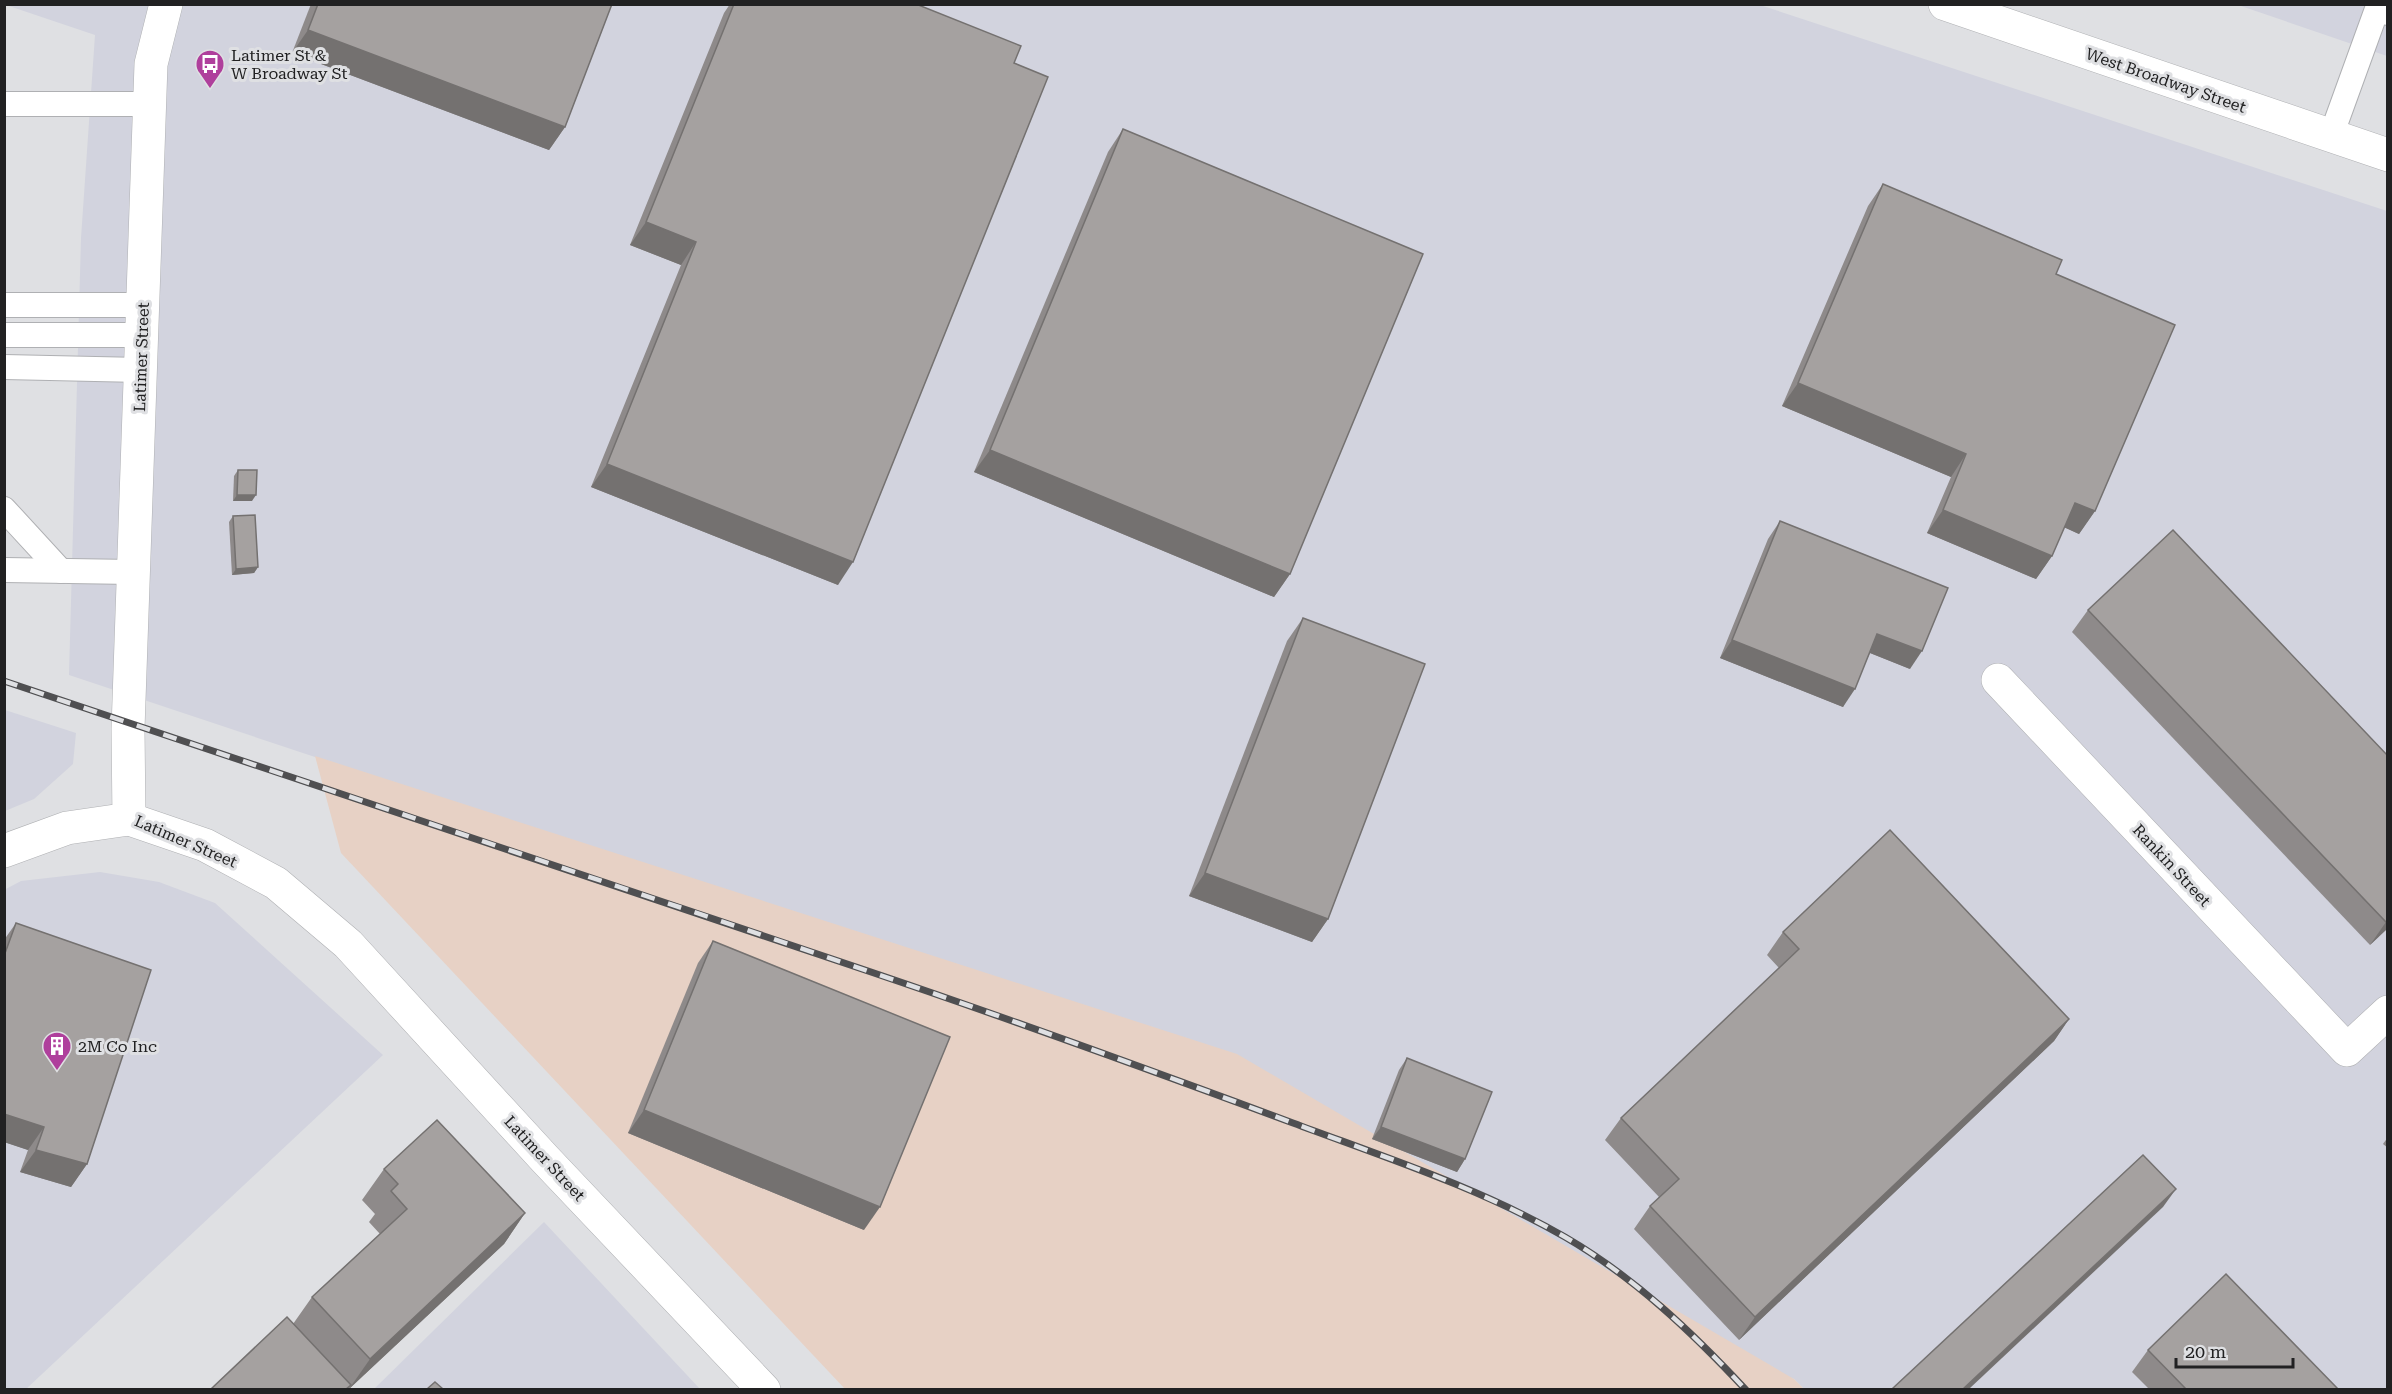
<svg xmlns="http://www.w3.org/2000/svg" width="2392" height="1394" font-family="'Roboto Serif',serif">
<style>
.built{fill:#d2d3de}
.industrial{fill:#e7d1c5}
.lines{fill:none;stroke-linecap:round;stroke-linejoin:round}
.service-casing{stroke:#afb0b3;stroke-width:26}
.minor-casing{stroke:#afb0b3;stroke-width:34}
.tertiary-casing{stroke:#afb0b3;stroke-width:34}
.primary-casing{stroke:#afb0b3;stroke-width:34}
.service{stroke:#fff;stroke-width:24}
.minor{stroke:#fff;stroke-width:33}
.tertiary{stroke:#fff;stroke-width:33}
.primary{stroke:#fff;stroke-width:33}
.rail-casing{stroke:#4f4f51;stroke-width:7}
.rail{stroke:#dfe0e3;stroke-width:4.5;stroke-dasharray:14;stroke-linecap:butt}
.wall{fill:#8e8a8a}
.shaded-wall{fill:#747170}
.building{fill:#a5a1a0;stroke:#747170;stroke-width:1.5}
.labels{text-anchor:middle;stroke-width:6;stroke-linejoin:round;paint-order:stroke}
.poi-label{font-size:16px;fill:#212122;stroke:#dfe0e3;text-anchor:start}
.street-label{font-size:16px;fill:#212122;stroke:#dfe0e3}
</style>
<rect width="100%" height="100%" fill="#dfe0e3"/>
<g class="built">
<polygon points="6,5 1760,5 2387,211 2387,1389 1804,1389 1794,1379 390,782 69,675 81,238 95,35"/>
<polygon points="2238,5 2387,5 2387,56"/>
<polygon points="5,710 76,733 73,764 34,799 5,811"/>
<polygon points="100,872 159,882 215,903 383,1055 25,1390 4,1389 4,890 21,881"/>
<polygon points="544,1222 700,1389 373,1390"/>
</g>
<polygon class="industrial" points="315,756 1237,1054 1794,1379 1804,1389 845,1389 341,853"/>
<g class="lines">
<g class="service-casing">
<g id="service">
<polyline points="4,104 149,104"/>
<polyline points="2331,136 2377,9 2388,13"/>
<polyline points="4,305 143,305"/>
<polyline points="4,335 142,335"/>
<polyline points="4,367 141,370"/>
<polyline points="4,509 61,571"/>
<polyline points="4,570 133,572"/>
</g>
</g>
<g class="minor-casing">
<g id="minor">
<polyline points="1998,680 2347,1050 2388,1012"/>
<polyline points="129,819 205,845 276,883 348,944 545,1159 764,1390"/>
</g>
</g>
<g class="tertiary-casing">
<polyline id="tertiary" points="4,851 67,828 129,819 128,729 151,64 166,4"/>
</g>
<g class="primary-casing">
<polyline id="primary" points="1945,4 2388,155"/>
</g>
<use href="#service" class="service"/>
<use href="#minor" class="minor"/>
<use href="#tertiary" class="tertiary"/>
<use href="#primary" class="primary"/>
<g class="rail-casing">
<path id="rail" d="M4,681C293,778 583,874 871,972C1013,1020 1153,1071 1293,1123C1384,1157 1480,1188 1565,1237C1634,1277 1692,1332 1746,1390"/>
</g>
<use href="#rail" class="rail"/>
</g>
<g class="wall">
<polygon points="311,4 612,4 565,127 549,150 292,53"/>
<polygon points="730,4 916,4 1014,63 838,585 591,487 681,265 630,245 724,13"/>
<polygon points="1123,129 1290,574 1274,597 974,472 1108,152"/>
<polygon points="1883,184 2056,274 2095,511 2079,534 2064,527 2052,556 2036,579 1927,533 1951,477 1782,406 1868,206"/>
<polygon points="238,470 252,501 233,501 234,476"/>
<polygon points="233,516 258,567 254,573 232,575 229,522"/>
<polygon points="1780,521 1910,669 1870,653 1843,707 1720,658 1768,539"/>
<polygon points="2088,610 2388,756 2388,928 2370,945 2072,632"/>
<polygon points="1303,618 1328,919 1312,942 1189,896 1287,641"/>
<polygon points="16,923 87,1164 71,1187 20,1172 28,1150 4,1142 4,940"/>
<polygon points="1783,932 2069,1019 2054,1041 1739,1340 1634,1229 1650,1206 1659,1197 1605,1140 1621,1118 1779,968 1767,955"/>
<polygon points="713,941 864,1230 628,1133 698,963"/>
<polygon points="1407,1058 1465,1159 1457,1172 1372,1139 1399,1070"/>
<polygon points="2388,1137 2388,1148 2383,1144"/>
<polygon points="384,1169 525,1213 504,1244 349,1389 293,1324 312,1297 380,1234 369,1222 375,1214 362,1200"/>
<polygon points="2148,1350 2338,1389 2149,1389 2132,1372"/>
</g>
<g class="shaded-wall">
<polygon points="308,30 565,127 549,150 292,53"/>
<polygon points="646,222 696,242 681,265 630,245"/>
<polygon points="1798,383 1966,454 1951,477 1782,406"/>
<polygon points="990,450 1290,574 1274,597 974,472"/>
<polygon points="607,464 853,562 838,585 591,487"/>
<polygon points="237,495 256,495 252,501 233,501"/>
<polygon points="2075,503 2095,511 2079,534 2059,525"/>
<polygon points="1943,510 2052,556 2036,579 1927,533"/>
<polygon points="258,567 254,573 232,575 236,569"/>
<polygon points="1877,634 1922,651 1910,669 1865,651"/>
<polygon points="1732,640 1855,689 1843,707 1720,658"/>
<polygon points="1205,873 1328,919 1312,942 1189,896"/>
<polygon points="2388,921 2388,928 2370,945 2386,922"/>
<polygon points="2069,1019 2054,1041 1739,1340 1755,1317"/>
<polygon points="644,1110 880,1207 864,1230 628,1133"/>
<polygon points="4,1114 44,1127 28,1150 4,1142"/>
<polygon points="1381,1127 1465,1159 1457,1172 1372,1139"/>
<polygon points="36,1150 87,1164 71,1187 20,1172"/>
<polygon points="2176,1189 2163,1207 1969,1389 1963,1389"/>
<polygon points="525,1213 504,1244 349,1389 370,1359"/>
</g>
<g class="building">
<polygon points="318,4 612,4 565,127 308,30"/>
<polygon points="734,4 916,4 1021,46 1014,63 1048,77 853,562 607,464 696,242 646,222"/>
<polygon points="1123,129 1423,254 1290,574 990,450"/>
<polygon points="1883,184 2062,260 2056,274 2175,325 2095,511 2075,503 2052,556 1943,510 1966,454 1798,383"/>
<polygon points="238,470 257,470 256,495 237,495"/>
<polygon points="255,515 258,567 236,569 233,516"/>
<polygon points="1780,521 1948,588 1922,651 1877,634 1855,689 1732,640"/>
<polygon points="2173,530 2388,756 2388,921 2386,922 2088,610"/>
<polygon points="1303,618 1425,664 1328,919 1205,873"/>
<polygon points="1890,830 2069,1019 1755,1317 1650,1206 1679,1179 1621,1118 1799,949 1783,932"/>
<polygon points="16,923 151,970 87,1164 36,1150 44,1127 4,1114 4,956"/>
<polygon points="713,941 950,1037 880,1207 644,1110"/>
<polygon points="1407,1058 1492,1092 1465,1159 1381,1127"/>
<polygon points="437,1120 525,1213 370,1359 312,1297 407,1209 391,1191 398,1184 384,1169"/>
<polygon points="2143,1155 2176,1189 1963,1389 1892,1389"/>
<polygon points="2226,1274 2338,1389 2186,1389 2148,1350"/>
<polygon points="287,1317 351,1385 346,1389 211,1389"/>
<polygon points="435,1382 443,1389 427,1389"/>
</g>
<defs>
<g id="bus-pin" transform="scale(1.5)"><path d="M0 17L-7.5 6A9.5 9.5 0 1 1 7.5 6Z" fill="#af3f9c" stroke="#dfe0e3"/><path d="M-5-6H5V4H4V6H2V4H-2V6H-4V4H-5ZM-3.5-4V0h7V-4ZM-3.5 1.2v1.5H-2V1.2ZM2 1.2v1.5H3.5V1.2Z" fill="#fff"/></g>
<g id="building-pin" transform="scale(1.5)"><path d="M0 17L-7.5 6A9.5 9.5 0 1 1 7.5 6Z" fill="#af3f9c" stroke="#dfe0e3"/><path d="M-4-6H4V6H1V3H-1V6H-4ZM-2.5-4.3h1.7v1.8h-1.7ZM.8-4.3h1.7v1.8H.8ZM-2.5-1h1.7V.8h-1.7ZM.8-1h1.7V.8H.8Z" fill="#fff"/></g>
</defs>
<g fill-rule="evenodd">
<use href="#bus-pin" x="210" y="64"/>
<use href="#building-pin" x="57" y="1046"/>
</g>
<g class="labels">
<g class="poi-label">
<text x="231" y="61">Latimer St &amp;<tspan x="231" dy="18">W Broadway St</tspan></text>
<text x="78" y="1052">2M Co Inc</text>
</g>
<g class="street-label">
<text transform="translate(2166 80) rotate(19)" y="6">West Broadway Street</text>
<text transform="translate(141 357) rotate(-88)" y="6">Latimer Street</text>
<text transform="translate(186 841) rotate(23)" y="6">Latimer Street</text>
<text transform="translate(2172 865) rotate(47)" y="6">Rankin Street</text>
<text transform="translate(545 1158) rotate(47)" y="6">Latimer Street</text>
</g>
</g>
<rect width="2392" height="1394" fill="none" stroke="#212122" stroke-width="12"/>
<path d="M2176 1358v9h117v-9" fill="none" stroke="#212122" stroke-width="3"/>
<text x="2185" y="1358" font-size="18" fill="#212122" stroke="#dfe0e3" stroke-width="4.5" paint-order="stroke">20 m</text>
</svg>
